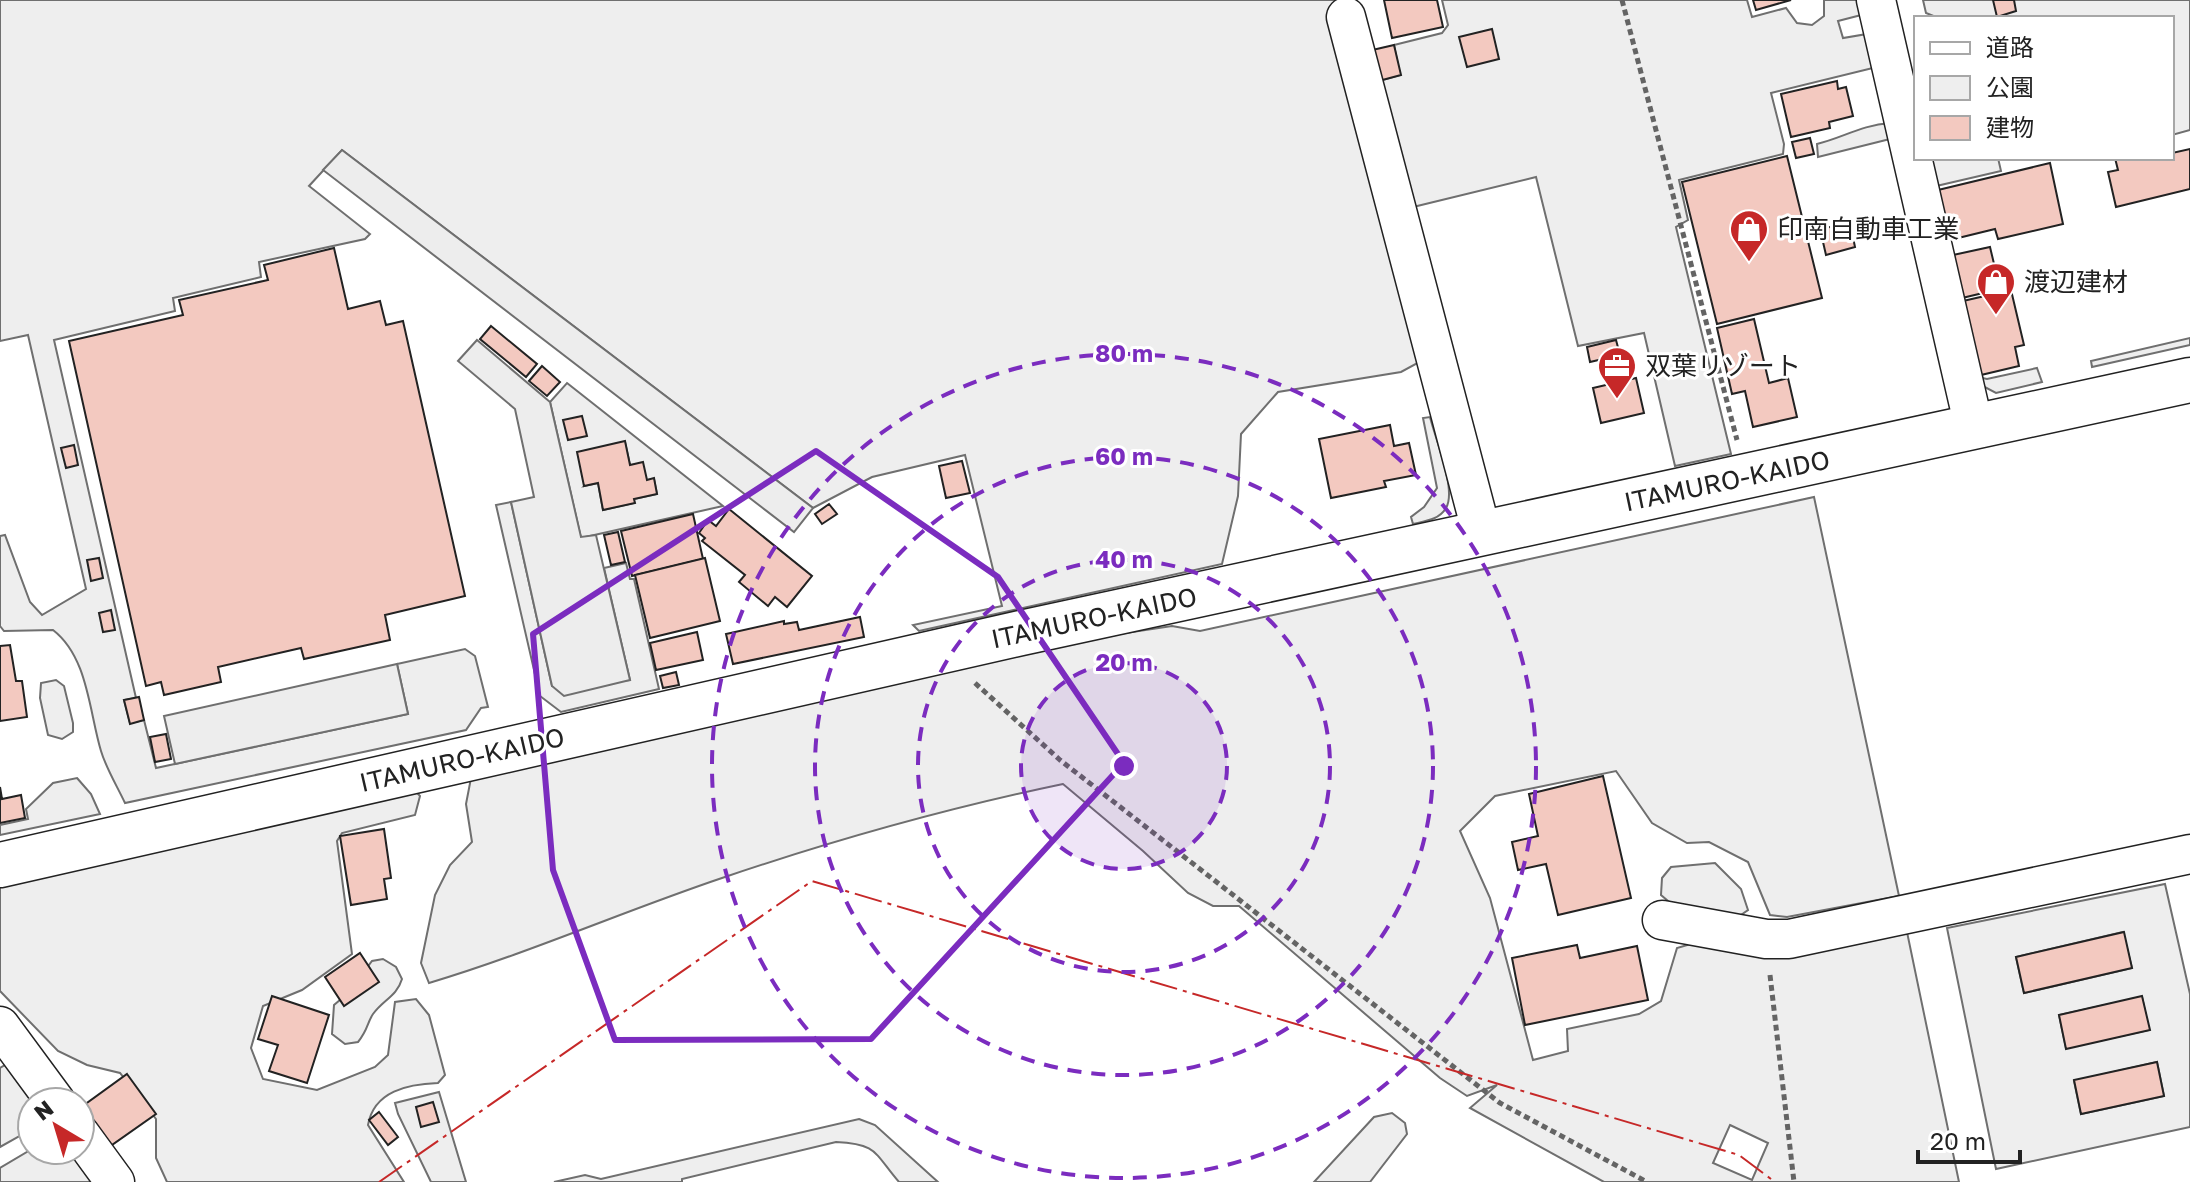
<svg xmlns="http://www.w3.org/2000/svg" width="2190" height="1182" font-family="'Golos Text','Noto Sans JP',sans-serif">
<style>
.green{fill:#eee;stroke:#6f6f6f;stroke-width:2;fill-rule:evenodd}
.parking{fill:#ededed;stroke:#6f6f6f;stroke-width:2}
.building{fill:#f3c9c0;stroke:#222;stroke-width:2}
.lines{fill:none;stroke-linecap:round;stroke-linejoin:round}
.minor-casing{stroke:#222;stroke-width:41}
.major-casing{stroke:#222;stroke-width:47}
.path{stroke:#646464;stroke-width:5;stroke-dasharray:6 4;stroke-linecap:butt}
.minor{stroke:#fff;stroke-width:38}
.major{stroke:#fff;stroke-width:44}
.power{stroke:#c62828;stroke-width:2;stroke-dasharray:28 6 4 6;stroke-linecap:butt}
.marked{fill:none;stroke:#7b2cbf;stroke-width:6;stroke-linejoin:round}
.ring{fill:none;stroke:#7b2cbf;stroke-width:4;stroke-dasharray:14 10}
.labels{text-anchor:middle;stroke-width:6;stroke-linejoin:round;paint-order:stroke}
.poi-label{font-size:26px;fill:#222;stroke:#fff;text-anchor:start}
.street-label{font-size:26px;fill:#222;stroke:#fff}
.centre{fill:#7b2cbf;stroke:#fff;stroke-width:4}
.ring-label{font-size:24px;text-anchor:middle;font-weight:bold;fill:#7b2cbf;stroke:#fff;stroke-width:6;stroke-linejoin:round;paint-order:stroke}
</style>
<rect width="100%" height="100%" fill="#fff"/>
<g class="green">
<path d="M0,0H1345L1425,359L1401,372L1278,392L1241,434L1238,496L1222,564L919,631L913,625L1002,606L965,455L872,477L813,508L342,150L309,186L370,234L365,239L259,262L261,277L173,298L175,311L54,340L136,698L124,700L130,723L144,720L156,768L408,714L397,664L465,649L475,656L488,707L481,708L466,730L125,803C117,786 106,768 101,751C89,711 88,657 53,630L4,631L0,626V536L5,535L30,602L42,615L86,589L28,335L0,341Z"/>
<polygon points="1442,0 1747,0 1752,17 1786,8 1797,23 1812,25 1824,16 1824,0 1866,0 1869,13 1838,21 1843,38 1873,33 1881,66 1771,93 1784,144 1783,154 1679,180 1688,220 1676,227 1731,454 1675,466 1644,333 1578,346 1536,177 1409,208 1375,82 1400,75 1394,45 1442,33 1448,25"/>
<polygon points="1923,0 2190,0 2190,130 2172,135 2172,18 1936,17 1926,13"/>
<path d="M1890,123L1894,138L1818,157L1817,144C1842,138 1862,125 1890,123Z"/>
<polygon points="1926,158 1998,158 2001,171 1932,187"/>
<polygon points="2190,338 2190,345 2092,367 2091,361"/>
<polygon points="2037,368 2042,382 1996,393 1979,384 1978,377 1987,379"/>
<path d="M567,383L723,506L581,538L550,402ZM625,442L630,465L647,480L654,479L657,494L634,499V503L603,510L598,483L584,486Z"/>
<path d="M1430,417C1435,438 1457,490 1446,508C1439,520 1425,521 1413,524L1411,517L1424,507L1437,488L1423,418Z"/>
<path d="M1814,497L1899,896L1787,917L1770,915L1748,862L1709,842L1687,843L1652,823L1616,771L1495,796L1460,831L1490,898L1533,1060L1568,1051L1567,1029L1639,1014L1661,1001L1677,948L1694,943L1907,932L1959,1182H1604L1470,1108L1497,1085L1467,1096L1440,1078L1239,906H1213L1188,893L1143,851L1063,784C948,808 834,840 722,878C624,911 529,953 429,983L421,963L435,895L450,865L472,842L466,804L471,778L1026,648L1172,626L1200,631ZM1730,1125L1768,1143L1752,1180L1713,1163Z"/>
<polygon points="511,502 552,686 630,680 604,568 626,563 630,579 634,579 659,689 561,712 540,696 496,505"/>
<polygon points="56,680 64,686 73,723 73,732 62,739 48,735 40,698 41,683"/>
<polygon points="77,778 91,794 100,814 0,835 0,825 28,819 26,809 53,783"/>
<path d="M410,785L420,796L415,815L342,833L337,841L352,954L302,990L263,1006L251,1048L263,1079L317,1090L375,1067L388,1055L395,1002L416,999L429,1015L445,1075L438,1083C408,1084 374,1091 368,1125L404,1182H167L156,1158V1119L120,1073L87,1065L58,1051L0,991V884Z"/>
<polygon points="1715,863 1741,889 1748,910 1738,917 1674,906 1661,895 1662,878 1671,867"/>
<path d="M2165,884L2190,994V1127L1996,1169L1947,928ZM2123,932L2132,968L2024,993L2016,957ZM2142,997L2149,1030L2066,1048L2059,1015ZM2157,1062L2164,1096L2081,1114L2074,1081Z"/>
<path d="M383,959L396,967L402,979C397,996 383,1000 373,1014C367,1023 368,1030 358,1042L345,1044L332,1034L334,1005L347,994L372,961Z"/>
<polygon points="12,1061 41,1102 32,1102 32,1129 0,1147 0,1068"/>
<polygon points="439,1092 466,1182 431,1182 398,1114 395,1103"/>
<polygon points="1392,1113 1405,1123 1407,1134 1370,1182 1314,1182 1374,1117"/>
<path d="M859,1119L875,1125L938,1182H899C874,1153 878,1144 836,1142L682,1179V1182H554L585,1175L601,1179Z"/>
<polygon points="32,1149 71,1150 96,1182 0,1182 0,1168"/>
</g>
<g class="parking">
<polygon points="342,150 813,508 794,532 323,170"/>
<polygon points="477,340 550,402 581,537 596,535 630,680 564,696 552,686 511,502 534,497 515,409 458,361"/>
<polygon points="397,664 408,714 175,764 164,716"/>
</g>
<g class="building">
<polygon points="1384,0 1437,0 1443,27 1392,38"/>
<polygon points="1753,0 1791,0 1756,10"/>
<polygon points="1993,0 2014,0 2016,11 1997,17"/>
<polygon points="1492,29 1499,59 1467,67 1459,37"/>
<polygon points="1394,45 1401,75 1375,82 1368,51"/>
<polygon points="1837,81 1838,89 1846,87 1853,116 1829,122 1830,128 1791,137 1781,94"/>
<polygon points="1810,138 1814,154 1796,158 1792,142"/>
<polygon points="2190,149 2190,189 2116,207 2108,172 2118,170 2115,158 2172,158 2172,153"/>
<polygon points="1787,156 1822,298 1717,324 1682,182"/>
<polygon points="2050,163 2063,224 1998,239 1995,229 1950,240 1938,190"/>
<polygon points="1850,223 1855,247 1826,255 1820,229"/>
<polygon points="1990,247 2000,289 1962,298 1953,255"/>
<polygon points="334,248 348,309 380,301 386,325 403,321 465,596 385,615 390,640 304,659 301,648 218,667 221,682 164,695 161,682 146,686 69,341 183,315 179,300 268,280 264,265"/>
<polygon points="2011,290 2024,345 2015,347 2019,366 1981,375 1963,301"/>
<polygon points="1754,319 1769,383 1788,378 1797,417 1753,427 1745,391 1732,394 1717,328"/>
<polygon points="491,326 537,364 526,377 480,339"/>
<polygon points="1616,340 1620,355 1590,362 1587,347"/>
<polygon points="542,366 560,382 547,396 529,381"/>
<polygon points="1636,378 1644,413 1601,423 1593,388"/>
<polygon points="582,416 587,436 568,440 563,420"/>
<polygon points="1390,425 1394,446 1409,443 1416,475 1384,481 1386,487 1331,498 1319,439"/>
<polygon points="625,441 630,465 643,462 647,480 654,478 657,494 634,499 635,503 603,510 598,483 584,486 577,452"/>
<polygon points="74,445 78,465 66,468 61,448"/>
<polygon points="962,461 970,493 946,498 939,466"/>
<polygon points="829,504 837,514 822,524 815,514"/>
<polygon points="729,509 812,576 787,607 775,597 768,606 739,582 745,575 702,541 705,538 699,533 708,520 716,526"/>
<polygon points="693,514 703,559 632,576 621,531"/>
<polygon points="618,532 625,562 611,565 604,535"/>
<polygon points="99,558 103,578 91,581 87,560"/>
<polygon points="705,558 720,621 650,638 635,575"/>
<polygon points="111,610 115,630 103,632 99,613"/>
<polygon points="860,617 864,637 733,664 726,634 784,621 784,624 797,622 799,630"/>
<polygon points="697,632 703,660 656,670 650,643"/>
<polygon points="10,645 16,681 22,681 27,717 0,721 0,646"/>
<polygon points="676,672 679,685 663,688 660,676"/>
<polygon points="139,697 144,720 130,724 124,700"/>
<polygon points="166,734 171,759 155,762 150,737"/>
<polygon points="1603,776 1631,898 1558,915 1546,864 1518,870 1512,842 1538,836 1529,794"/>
<polygon points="0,787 2,799 21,795 25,818 0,823"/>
<polygon points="384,829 391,878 384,879 387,899 351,905 340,836"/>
<polygon points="2124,932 2132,968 2024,993 2016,957"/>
<polygon points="1577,945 1580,958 1637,946 1648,1000 1525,1025 1512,958"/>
<polygon points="360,953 379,982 344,1006 325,977"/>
<polygon points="272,996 329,1015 307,1083 269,1071 278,1045 258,1039"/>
<polygon points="2142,996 2150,1030 2066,1049 2059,1015"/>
<polygon points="2157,1062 2164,1096 2081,1114 2074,1080"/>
<polygon points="127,1074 156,1114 109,1147 80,1108"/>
<polygon points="433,1102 439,1122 421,1127 416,1107"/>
<polygon points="379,1112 398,1137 388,1145 369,1120"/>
</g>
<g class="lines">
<g class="minor-casing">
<g id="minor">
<polyline points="1876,0 1974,427"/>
<polyline points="1346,17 1482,534"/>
<polyline points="1662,920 1766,939 1789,939 2190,854"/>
<polyline points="0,1026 56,1102"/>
<polyline points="80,1134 115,1182"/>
</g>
</g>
<g class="major-casing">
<polyline id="major" points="0,865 1021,633 2190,380"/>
</g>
<g class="path">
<polyline points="1622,0 1737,440"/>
<polyline points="975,683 1060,760 1500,1103 1647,1182"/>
<polyline points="1770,975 1794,1182"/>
</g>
<use href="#minor" class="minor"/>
<use href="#major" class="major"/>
<polyline class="power" points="379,1182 812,881 1739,1155 1775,1182"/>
</g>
<path class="marked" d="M816,451L998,577L1124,763L871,1039L615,1040L553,870L533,634Z"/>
<circle cx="1124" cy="766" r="103" fill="#7b2cbf" fill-opacity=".12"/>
<g class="ring">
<circle cx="1124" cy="766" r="103"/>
<circle cx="1124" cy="766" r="206"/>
<circle cx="1124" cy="766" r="309"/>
<circle cx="1124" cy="766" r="412"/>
</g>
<defs>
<g id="shop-pin" transform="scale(2)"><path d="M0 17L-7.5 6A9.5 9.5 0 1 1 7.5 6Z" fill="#c62828" stroke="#fff"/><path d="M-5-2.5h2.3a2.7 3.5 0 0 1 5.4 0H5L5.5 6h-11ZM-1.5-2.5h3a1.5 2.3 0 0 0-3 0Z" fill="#fff"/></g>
<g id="office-pin" transform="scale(2)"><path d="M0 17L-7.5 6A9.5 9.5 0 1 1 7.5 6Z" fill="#c62828" stroke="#fff"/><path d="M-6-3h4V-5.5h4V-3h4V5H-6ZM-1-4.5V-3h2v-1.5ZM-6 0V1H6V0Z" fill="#fff"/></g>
</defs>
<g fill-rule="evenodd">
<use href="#shop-pin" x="1749" y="229"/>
<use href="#shop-pin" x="1996" y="282"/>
<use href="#office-pin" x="1617" y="366"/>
</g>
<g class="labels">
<g class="poi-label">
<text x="1777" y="238">印南自動車工業</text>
<text x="2024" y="291">渡辺建材</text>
<text x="1645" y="375">双葉リゾート</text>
</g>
<g class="street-label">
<text transform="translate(1727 481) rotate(-12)" y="9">ITAMURO-KAIDO</text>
<text transform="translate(1094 618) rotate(-12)" y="9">ITAMURO-KAIDO</text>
<text transform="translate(462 760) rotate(-13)" y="9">ITAMURO-KAIDO</text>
</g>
</g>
<circle cx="1124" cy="766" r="12" class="centre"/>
<g class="ring-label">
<text x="1124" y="362">80 m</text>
<text x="1124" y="465">60 m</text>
<text x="1124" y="568">40 m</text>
<text x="1124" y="671">20 m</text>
</g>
<rect x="1914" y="16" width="260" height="144" fill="#ffffff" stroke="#a7a7a7" stroke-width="2"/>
<rect x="1930" y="42" width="40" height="12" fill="#ffffff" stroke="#a7a7a7" stroke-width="2"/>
<text x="1986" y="56" font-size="24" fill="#222222">道路</text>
<rect x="1930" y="76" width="40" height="24" fill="#eeeeee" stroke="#a7a7a7" stroke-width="2"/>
<text x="1986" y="96" font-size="24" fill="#222222">公園</text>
<rect x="1930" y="116" width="40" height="24" fill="#f3c9c0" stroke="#a7a7a7" stroke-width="2"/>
<text x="1986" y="136" font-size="24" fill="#222222">建物</text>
<g transform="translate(56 1126) rotate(322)"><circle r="38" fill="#ffffff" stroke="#a7a7a7" stroke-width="2"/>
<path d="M0-6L14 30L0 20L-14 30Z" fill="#c62828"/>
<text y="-12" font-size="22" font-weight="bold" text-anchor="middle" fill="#222222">N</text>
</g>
<path d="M1918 1150v12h102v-12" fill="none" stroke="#222222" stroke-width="4"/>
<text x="1930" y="1150" font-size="24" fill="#222222" stroke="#ffffff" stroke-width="6" paint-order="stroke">20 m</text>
</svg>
